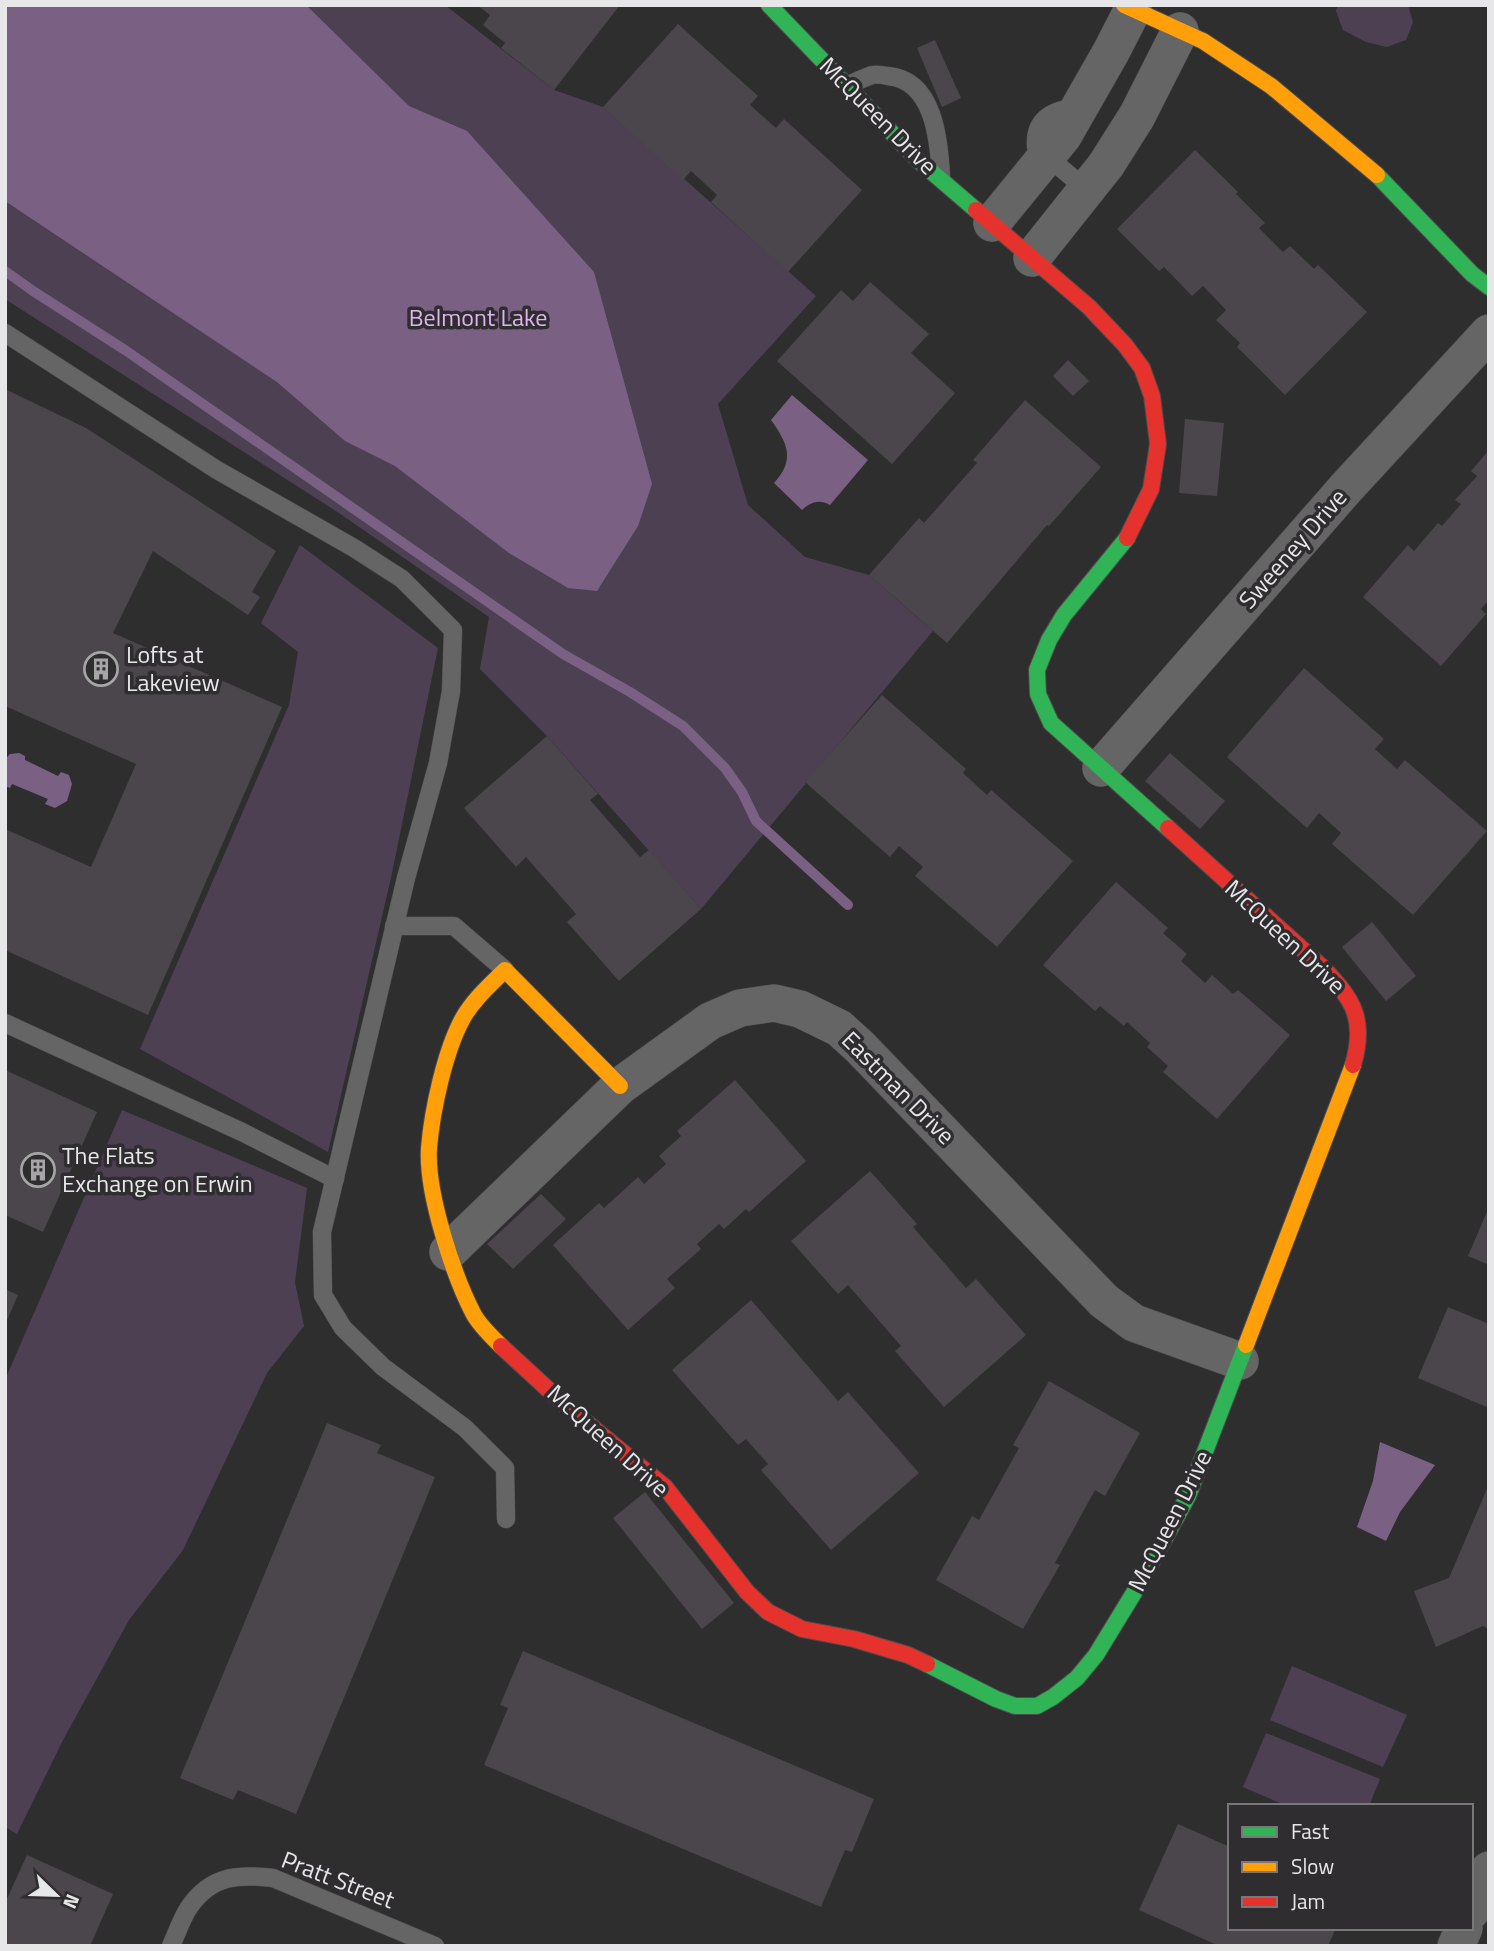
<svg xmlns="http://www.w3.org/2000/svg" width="1494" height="1951" font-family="'Titillium Web',sans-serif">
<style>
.green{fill:#4d4053}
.water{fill:#7a6184}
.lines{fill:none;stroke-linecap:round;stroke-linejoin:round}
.stream{stroke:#7a6184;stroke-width:10}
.building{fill:#4b454c}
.lane-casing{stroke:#4c4b4d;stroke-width:19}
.street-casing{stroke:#4c4b4d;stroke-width:38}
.fast-casing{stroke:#4c4b4d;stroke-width:18}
.slow-casing{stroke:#4c4b4d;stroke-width:18}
.jam-casing{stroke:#4c4b4d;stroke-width:18}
.lane{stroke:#666566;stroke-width:18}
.street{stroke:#666566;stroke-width:37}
.fast{stroke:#30b455;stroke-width:16}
.slow{stroke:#ff9f0a;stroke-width:16}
.jam{stroke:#e5322d;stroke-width:16}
.labels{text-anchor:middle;stroke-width:7;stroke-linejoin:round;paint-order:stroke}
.street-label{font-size:24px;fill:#e7e6e8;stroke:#2f2d30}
.park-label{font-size:24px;fill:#dfb3f1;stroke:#2f2d30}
.poi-label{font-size:24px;fill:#e7e6e8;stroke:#2f2d30;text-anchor:start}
</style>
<rect width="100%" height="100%" fill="#2f2e2f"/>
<g class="green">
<polygon points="5,5 445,5 554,90 603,107 816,296 718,404 748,505 805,557 869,575 933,631 701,909 547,736 480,669 489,617 339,513 5,299"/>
<polygon points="1338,5 1408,5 1413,22 1406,40 1387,47 1366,42 1343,30 1336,11"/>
<polygon points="300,545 438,648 392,873 328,1152 140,1049 289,705 298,652 261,623"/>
<polygon points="122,1110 307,1188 295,1282 304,1326 267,1373 183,1550 129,1620 63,1740 17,1834 5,1827 5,1380"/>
<polygon points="1292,1666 1407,1715 1383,1767 1270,1720"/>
<polygon points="1266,1733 1380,1779 1369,1806 1287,1806 1243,1787"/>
</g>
<g class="water">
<polygon points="5,5 306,5 409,106 467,131 594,272 652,484 638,526 597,591 568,588 509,553 395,466 345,441 277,382 5,201"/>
<path d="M792,395L868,460L830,505C819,499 811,502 802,510L774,483C796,460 787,442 771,420Z"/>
<polygon points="19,753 25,756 25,760 58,776 61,772 69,775 72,784 67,801 55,808 45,804 48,799 12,784 10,788 5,786 5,759 10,754"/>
<polygon points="1380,1442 1435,1465 1400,1512 1386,1541 1357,1527 1373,1481"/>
</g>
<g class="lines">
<polyline class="stream" points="5,271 33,291 125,350 563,654 630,692 683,726 725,768 742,792 756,821 848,905"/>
</g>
<g class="building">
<polygon points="477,5 620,5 554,90 501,48 505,43 483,25 490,15"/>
<polygon points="678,24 758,96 750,105 776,128 784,119 862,190 788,272 711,202 717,195 691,171 683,180 603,107"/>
<polygon points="935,40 961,98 942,107 917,48"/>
<polygon points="1195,150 1238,192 1236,194 1265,223 1259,228 1283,252 1290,246 1314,269 1318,265 1367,312 1285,395 1237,347 1240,343 1216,320 1226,310 1203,286 1192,296 1164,267 1159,271 1117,229"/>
<polygon points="870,282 929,334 911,353 955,393 892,464 777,361 841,290 853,301"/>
<polygon points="1068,360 1089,381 1073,396 1053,376"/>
<polygon points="5,389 86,428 276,551 252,592 260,597 248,615 153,551 113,633 282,707 148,1015 5,950 5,829 91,867 136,764 5,706"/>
<polygon points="1025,400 1101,467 1049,526 1047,525 947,643 869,575 919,518 924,523 977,463 973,460"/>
<polygon points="1185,419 1224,423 1217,496 1179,493"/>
<polygon points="1489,450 1489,600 1481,609 1486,614 1441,666 1363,597 1408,545 1414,551 1438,523 1442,526 1461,504 1455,500 1477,476 1471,471"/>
<polygon points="1304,668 1384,739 1375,749 1397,769 1405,760 1487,831 1413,915 1332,844 1341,833 1319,813 1307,828 1227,757"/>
<polygon points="882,695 966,769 963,773 987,795 991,790 1073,861 997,947 915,876 923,867 899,846 890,857 805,782"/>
<polygon points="547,736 598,794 590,800 640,857 649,850 701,909 619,981 567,922 576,914 526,857 516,867 464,808"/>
<polygon points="1170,753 1225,801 1200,829 1145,781"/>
<polygon points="1116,882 1168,928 1163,933 1187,954 1181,961 1205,983 1212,975 1233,994 1238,990 1290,1035 1217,1119 1163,1072 1168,1066 1147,1047 1150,1043 1127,1022 1124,1026 1100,1006 1095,1011 1043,965"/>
<polygon points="1372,922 1416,976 1386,1001 1342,947"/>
<polygon points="5,1070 97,1112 43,1232 5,1215"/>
<polygon points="735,1080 806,1161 749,1212 746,1209 724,1229 719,1224 697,1244 701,1249 667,1279 675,1288 628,1330 553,1245 599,1203 604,1208 638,1177 644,1184 666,1164 659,1156 681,1136 677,1131"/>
<polygon points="870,1171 917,1224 913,1227 966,1288 976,1279 1026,1335 944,1407 895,1351 901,1346 848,1285 838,1294 791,1241"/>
<polygon points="541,1194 566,1219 513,1269 487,1244"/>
<polygon points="1489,1207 1489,1265 1468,1256"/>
<polygon points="5,1289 18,1295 5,1325"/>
<polygon points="751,1300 838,1401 848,1392 919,1473 831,1550 761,1470 768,1464 746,1439 738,1445 672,1370"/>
<polygon points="1448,1307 1489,1324 1489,1408 1418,1378"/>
<polygon points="1049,1381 1140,1433 1105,1496 1095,1490 1055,1563 1060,1565 1023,1629 936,1580 972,1516 979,1520 1019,1448 1013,1445"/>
<polygon points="327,1423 381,1445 377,1453 435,1477 296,1814 238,1790 233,1800 180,1778"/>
<polygon points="1489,1484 1489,1629 1483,1626 1436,1647 1414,1591 1449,1578"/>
<polygon points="645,1492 734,1603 702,1629 613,1518"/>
<polygon points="523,1651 874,1799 852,1852 845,1850 821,1907 484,1765 508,1708 500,1705"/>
<polygon points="1178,1824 1230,1847 1230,1928 1336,1928 1328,1946 1219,1946 1139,1910"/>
<polygon points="27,1855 113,1894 90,1946 5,1946 5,1903"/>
</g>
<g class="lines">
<g class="lane-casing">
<g id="lane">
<path d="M847,86C855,82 863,78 872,75C877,74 883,75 888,76C934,80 939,140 941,176"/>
<path d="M1077,107C1052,110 1034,119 1036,147L1087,190"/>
<polyline points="5,333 217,470 354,548 402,579 453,630 451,691 438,763 406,878 322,1232 323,1295 343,1328 383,1367 465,1428 505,1468 506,1519"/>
<polyline points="394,926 454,926 505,970"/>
<polyline points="5,1023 242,1132 335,1179"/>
<path d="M171,1946C177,1933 182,1917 190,1906C212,1875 239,1874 273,1878L435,1946"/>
</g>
</g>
<g class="street-casing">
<g id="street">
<polyline points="992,223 1063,136 1111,52 1133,9"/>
<polyline points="1032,258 1106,165 1137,116 1180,31"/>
<polyline points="1101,768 1346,488 1489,333"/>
<polyline points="448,1252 620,1086 710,1021 740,1008 774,1003 800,1009 839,1028 860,1047 1104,1301 1134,1323 1240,1361"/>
<polyline points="1471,1911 1489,1870"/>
<polyline points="1456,1946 1464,1928"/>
</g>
</g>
<g class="fast-casing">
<g id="fast">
<polyline points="769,5 919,161 976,210"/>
<polyline points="1377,175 1472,274 1489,287"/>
<polyline points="1127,538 1064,615 1049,640 1037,670 1038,694 1051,723 1168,828"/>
<polyline points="927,1664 996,1699 1015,1706 1037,1706 1053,1697 1077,1678 1096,1655 1143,1578 1188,1496 1246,1345"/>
</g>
</g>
<g class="slow-casing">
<g id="slow">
<polyline points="1124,5 1203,41 1271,86 1377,175"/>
<polyline points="1246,1345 1353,1065"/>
<path d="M501,1346C492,1337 479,1325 473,1313C453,1274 426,1192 429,1148C432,1111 445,1050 463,1018C473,1000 490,985 505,970L620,1086"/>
</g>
</g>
<g class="jam-casing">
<g id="jam">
<polyline points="976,210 1089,307 1125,345 1142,368 1152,396 1158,444 1151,489 1127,538"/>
<path d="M1168,828L1323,968C1354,1000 1366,1020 1353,1065"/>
<polyline points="501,1346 565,1405 665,1487 747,1592 768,1612 802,1629 854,1639 908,1655 927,1664"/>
</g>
</g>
<use href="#lane" class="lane"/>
<use href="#street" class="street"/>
<use href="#fast" class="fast"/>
<use href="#slow" class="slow"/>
<use href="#jam" class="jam"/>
</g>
<defs>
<g id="building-ring" transform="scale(1.75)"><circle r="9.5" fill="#2f2d30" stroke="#a7a6a7" stroke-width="1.5"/><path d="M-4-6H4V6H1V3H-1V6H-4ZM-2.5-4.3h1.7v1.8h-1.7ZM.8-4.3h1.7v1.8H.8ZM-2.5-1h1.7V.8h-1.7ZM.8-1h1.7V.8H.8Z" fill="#a7a6a7"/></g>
</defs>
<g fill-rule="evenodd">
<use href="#building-ring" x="101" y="669"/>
<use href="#building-ring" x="38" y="1170"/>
</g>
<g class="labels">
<g class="street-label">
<text transform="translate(878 116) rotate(45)" y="8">McQueen Drive</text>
<text transform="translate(1293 549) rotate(-49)" y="8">Sweeney Drive</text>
<text transform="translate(1285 937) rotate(43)" y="8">McQueen Drive</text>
<text transform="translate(898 1088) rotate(45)" y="8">Eastman Drive</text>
<text transform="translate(608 1441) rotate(42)" y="8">McQueen Drive</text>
<text transform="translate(1170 1521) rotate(-63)" y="8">McQueen Drive</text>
<text transform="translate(338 1880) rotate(21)" y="8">Pratt Street</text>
</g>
<g class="park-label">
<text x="478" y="326">Belmont Lake</text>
</g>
<g class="poi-label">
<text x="126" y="663">Lofts at<tspan x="126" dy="28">Lakeview</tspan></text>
<text x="62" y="1164">The Flats<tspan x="62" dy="28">Exchange on Erwin</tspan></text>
</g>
</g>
<rect width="1494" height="1951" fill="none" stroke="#e7e6e8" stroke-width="14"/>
<rect x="1228" y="1804" width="245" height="126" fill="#2f2d30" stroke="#79777a" stroke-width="2"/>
<rect x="1242" y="1827" width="35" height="10" fill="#30b455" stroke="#79777a" stroke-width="2"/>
<text x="1291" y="1839" font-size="21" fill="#e7e6e8">Fast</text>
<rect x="1242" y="1862" width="35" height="10" fill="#ff9f0a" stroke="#79777a" stroke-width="2"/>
<text x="1291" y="1874" font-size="21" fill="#e7e6e8">Slow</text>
<rect x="1242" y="1897" width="35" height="10" fill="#e5322d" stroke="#79777a" stroke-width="2"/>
<text x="1291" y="1909" font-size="21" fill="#e7e6e8">Jam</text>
<g transform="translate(56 1895) rotate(113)" stroke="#2f2d30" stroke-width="5" paint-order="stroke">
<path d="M0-5L12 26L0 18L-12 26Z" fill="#e7e6e8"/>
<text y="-10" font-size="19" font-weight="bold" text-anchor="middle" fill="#e7e6e8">N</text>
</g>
</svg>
